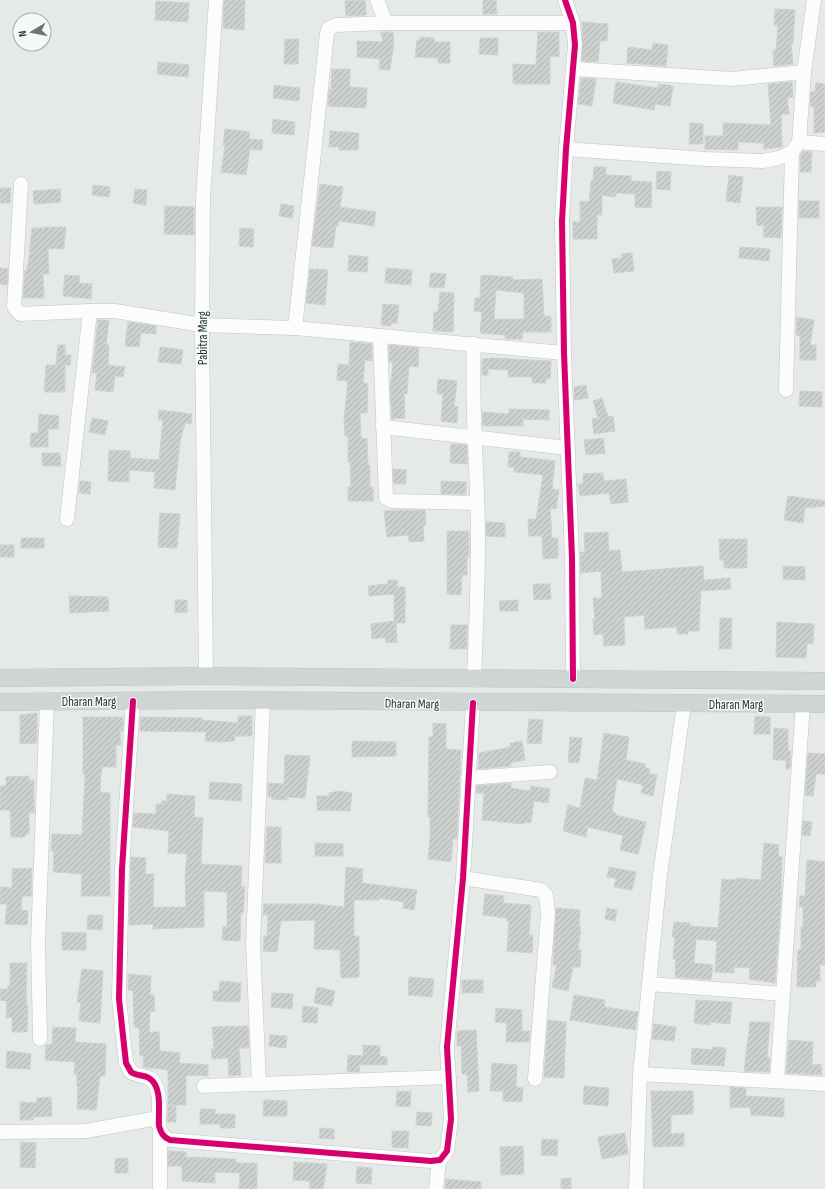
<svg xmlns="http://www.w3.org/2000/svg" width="825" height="1189" font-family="'Sofia Sans Condensed',sans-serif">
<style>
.building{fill:url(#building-hatch);stroke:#ced2d0;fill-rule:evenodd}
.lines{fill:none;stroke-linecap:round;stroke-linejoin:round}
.minor-casing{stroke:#c2c6c4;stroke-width:15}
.major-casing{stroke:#bdc5c2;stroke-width:18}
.minor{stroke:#fbfcfb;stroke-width:14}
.major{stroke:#cfd5d3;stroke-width:17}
.cycleway-casing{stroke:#f4f8f6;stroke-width:8}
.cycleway{stroke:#d6006c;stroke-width:6}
.labels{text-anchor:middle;stroke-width:3;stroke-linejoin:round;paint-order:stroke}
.street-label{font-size:13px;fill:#253b34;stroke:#f4f8f6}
</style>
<defs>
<pattern id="building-hatch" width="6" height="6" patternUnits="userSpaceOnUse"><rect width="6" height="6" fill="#ccd1cf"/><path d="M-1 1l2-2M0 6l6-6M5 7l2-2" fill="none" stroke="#afb4b2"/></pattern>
</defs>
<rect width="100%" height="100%" fill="#e5e9e7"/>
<g class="building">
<polygon points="224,0 245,0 244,30 223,28"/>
<polygon points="365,0 366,15 346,16 345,1"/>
<polygon points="483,0 496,0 497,14 483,14"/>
<polygon points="156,1 189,3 188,22 155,20"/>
<polygon points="775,9 795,10 793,43 791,43 793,64 774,66 773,50 776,50 778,25 774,25"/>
<polygon points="582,22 608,24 607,41 600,41 598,62 582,61"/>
<polygon points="381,32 393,32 394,42 390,70 379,69 380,59 357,57 357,41 383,42"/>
<polygon points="538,32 559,32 559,57 550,56 550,84 513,84 513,64 536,65"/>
<polygon points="420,37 434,38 434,42 450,42 450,63 438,63 438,58 415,57 417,40 420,41"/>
<polygon points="480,38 498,38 498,55 479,54"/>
<polygon points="285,39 299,39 298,64 284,64"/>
<polygon points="653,43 668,45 666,66 627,63 628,47 652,50"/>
<polygon points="158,62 189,65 188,77 157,74"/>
<polygon points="332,69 350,69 350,87 367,88 366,108 328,106 329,90 331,90"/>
<polygon points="581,78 596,79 592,106 578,104"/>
<polygon points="616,82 658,88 659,84 673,86 670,106 655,104 654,110 613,103"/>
<polygon points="792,82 793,97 787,98 789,114 781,114 782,147 764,149 764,143 738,142 738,150 705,149 705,136 723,136 723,123 771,125 768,84"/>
<polygon points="816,83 825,84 825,132 814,133 814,107 810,106 811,92 815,92"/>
<polygon points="274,85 300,88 299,101 273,98"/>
<polygon points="273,119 295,122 294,135 272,133"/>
<polygon points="690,123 703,124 703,144 689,144"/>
<polygon points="225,129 250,132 249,139 263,140 262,150 250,149 246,175 221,172 225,146 223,145"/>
<polygon points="330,131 359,133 358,150 339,150 339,147 329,147"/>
<polygon points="803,151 812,152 811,172 800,172 801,154"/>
<polygon points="594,167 606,167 606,175 631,176 631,181 652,182 651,208 635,207 635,194 616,193 615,197 602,195 602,215 597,215 597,239 573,239 573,222 580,222 580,201 589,202 591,181 593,181"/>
<polygon points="657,171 671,172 670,190 656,189"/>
<polygon points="729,175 743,177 740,203 726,201"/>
<polygon points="320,184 343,187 340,207 376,212 374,226 339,221 338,226 336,226 333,248 312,246"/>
<polygon points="93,185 110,187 109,197 92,195"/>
<polygon points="0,188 11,188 10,203 0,203"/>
<polygon points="60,189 61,202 34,204 33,191"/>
<polygon points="135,189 147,190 146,205 133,203"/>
<rect x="799" y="201" width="20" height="17"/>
<polygon points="281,204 294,206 292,218 279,216"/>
<polygon points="165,206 194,207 194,235 164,234"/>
<polygon points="756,207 782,207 781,238 763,237 764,225 757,226"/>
<polygon points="45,227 66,227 64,249 53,248 53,249 48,249 49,274 43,274 44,298 23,298 25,270 27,270 27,266 28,266 32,228 45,228"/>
<polygon points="240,228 254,229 253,247 239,246"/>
<polygon points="740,247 770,249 769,261 739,258"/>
<polygon points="632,253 634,271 614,273 612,259 622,258 621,254"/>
<polygon points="349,255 368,257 367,272 348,271"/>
<polygon points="0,268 8,269 7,285 0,284"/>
<polygon points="386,268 412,270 411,285 385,283"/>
<polygon points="310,269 328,270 325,305 306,303"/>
<polygon points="431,273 446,274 444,288 429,287"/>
<polygon points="65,275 80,276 79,283 92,284 91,299 63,296"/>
<path d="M481,275L513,277V280L542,279L544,316H551V332H523L522,339H505V335L480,333L482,312L474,311L475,298H480ZM496,290L524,293V319H494Z"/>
<polygon points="440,292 454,293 453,332 433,331 434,312 438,312"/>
<polygon points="383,304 399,305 397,323 391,323 391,326 381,325"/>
<polygon points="797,317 814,320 810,345 816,345 816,360 800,360 800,336 796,335"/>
<polygon points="98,320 109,320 106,345 109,345 108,365 125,367 123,377 115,376 113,392 95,390 97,373 92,373"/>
<polygon points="128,322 156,326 156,334 141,333 139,347 125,346"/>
<polygon points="350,342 372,344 372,361 365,360 363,383 368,384 367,413 360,413 361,438 367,439 368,465 370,465 370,487 373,487 373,501 348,501 348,487 351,487 350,462 348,462 348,436 345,436 344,421 348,381 337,380 338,364 349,365"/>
<polygon points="58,345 65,345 65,355 71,355 70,365 65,365 65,392 44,392 46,367 47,365 56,365"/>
<polygon points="389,345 419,348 418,367 409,366 407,394 404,393 405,418 392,419 390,389 393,362 389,362"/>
<polygon points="160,347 183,350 181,364 158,362"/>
<polygon points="492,358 551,361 550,379 546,378 546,383 532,383 532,377 508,377 508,370 488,369 488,376 482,375 482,359"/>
<polygon points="438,379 457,381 454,406 458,407 457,423 441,421 443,394 437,394"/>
<polygon points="586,385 588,398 574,400 574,387"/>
<polygon points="800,391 822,392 822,407 799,406"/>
<polygon points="602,398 608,417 613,416 615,431 594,434 592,419 598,418 593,401"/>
<polygon points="509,409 549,410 549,420 523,419 523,426 483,426 482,412 509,414"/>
<polygon points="159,410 192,414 191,424 185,423 180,442 175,490 154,488 155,472 129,470 129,482 108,481 109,450 130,451 130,458 159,460 163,420 158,420"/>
<polygon points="39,414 59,416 58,429 48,429 48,447 30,447 31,433 38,433"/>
<polygon points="92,418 108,421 105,435 89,432"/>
<polygon points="603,438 605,453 586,455 584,440"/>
<polygon points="451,444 467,445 467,464 450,463"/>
<polygon points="509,452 520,452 520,457 555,461 552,489 559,490 556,509 550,508 552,538 558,538 558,558 543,559 542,536 529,536 528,519 536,519 543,475 514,472 514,467 508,467"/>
<polygon points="42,453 60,453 61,466 42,466"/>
<polygon points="393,469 406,470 406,484 394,484"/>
<polygon points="603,473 604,481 626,479 628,502 611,504 609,493 580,496 578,484 583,484 583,474"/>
<polygon points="80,481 91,482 90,494 79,493"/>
<polygon points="441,481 466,482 466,494 441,494"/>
<polygon points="788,496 825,501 825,506 805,508 803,523 784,520"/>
<polygon points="397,510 425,510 426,525 423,525 424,541 409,542 408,535 387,537 384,511"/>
<polygon points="160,513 180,514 177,548 158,547"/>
<polygon points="486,522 505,523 505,537 486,536"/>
<polygon points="447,531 469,531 469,557 467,557 467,575 462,575 461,595 447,594"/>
<polygon points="608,532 609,551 620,550 622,572 703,566 704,580 730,578 731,589 701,591 699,631 688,631 688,634 677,634 677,627 645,629 644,615 624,617 625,645 604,646 603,634 594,635 593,619 595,619 593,598 602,598 601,571 581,573 580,552 585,552 584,533"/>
<rect x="21" y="538" width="23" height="10"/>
<polygon points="719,539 747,539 747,568 724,568 724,560 720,560"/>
<rect x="0" y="545" width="14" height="12"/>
<polygon points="783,566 805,567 805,580 783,579"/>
<polygon points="388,580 397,580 397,587 405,587 405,623 396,623 397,642 386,643 385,637 372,639 371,624 394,621 394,594 369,596 368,586 388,584"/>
<polygon points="533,584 550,584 551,599 534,600"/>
<polygon points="69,596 108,597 109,611 70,613"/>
<polygon points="175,600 187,600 187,612 175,613"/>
<polygon points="518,600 518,611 500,611 499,601"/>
<polygon points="720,618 732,618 731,649 719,649"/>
<polygon points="777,622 814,624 813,644 807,643 806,658 776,657"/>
<polygon points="451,625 467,625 467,649 450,649"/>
<polygon points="37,713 37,743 20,744 20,715"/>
<polygon points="238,716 252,716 252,736 235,736 234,741 223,742 205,741 206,732 140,731 140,717 202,718 202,720 238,723"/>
<polygon points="755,716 770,717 770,734 754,734"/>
<polygon points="83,717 123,717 123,731 120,731 121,745 116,745 116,767 102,767 101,774 100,792 110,793 110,896 81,896 82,874 53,872 54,851 51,851 52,834 82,835 85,774 83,774"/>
<polygon points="529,719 543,720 541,744 527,743"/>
<polygon points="433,723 446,724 446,749 461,750 457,839 453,839 451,862 428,859 430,838 430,817 428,817 429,737 433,737"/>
<polygon points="774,728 788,729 788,751 791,751 790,769 786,769 786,760 773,760"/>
<polygon points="604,733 629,737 626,760 645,764 645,768 650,769 649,774 657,775 653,796 641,793 643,785 617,779 612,812 616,813 615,815 646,822 638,854 620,850 623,836 621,835 588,827 586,837 563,831 568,805 580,808 585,778 597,780"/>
<polygon points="570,737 582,738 579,763 568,762"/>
<polygon points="352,741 396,742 396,756 352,757"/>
<polygon points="522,741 525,760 511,763 511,766 478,769 479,753 507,748 507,747 510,746 510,743"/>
<polygon points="808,753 825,754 825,774 816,774 813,796 805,795"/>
<polygon points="285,755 310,756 305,798 287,797 287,800 272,799 272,797 268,797 268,783 284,784"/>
<polygon points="29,776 29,780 34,780 34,813 29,812 29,834 25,834 25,837 11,837 10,810 0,810 0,786 6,786 6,777"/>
<polygon points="210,782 242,784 241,801 209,799"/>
<polygon points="511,783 511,788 530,791 531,786 550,789 548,803 534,801 531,823 524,822 524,824 482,820 484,793 476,793 477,786"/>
<polygon points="339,791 352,793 350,811 317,810 317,796 329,796 329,793"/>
<polygon points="167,794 195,796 194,817 203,818 201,864 242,866 241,887 245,887 243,913 241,913 240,941 222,940 223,927 227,927 227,892 204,891 204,927 153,929 153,924 129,925 131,857 146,858 145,874 154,874 153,907 186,907 185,876 187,854 168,853 169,831 133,827 134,813 156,814 156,804 162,804 162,801 167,801"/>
<polygon points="803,821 812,822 810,836 802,835"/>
<polygon points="267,827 281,827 281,863 265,863"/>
<polygon points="315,843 343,844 343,856 315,856"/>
<polygon points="764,843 779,845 778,856 782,857 781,901 775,983 749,979 750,968 734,967 734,973 715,972 717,941 696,939 694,963 713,965 711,980 675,977 676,959 673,959 675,937 672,937 674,922 690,923 690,926 718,928 722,879 736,880 736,878 761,880"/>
<polygon points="807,860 825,862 825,965 820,965 820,981 816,981 816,987 797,987 798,950 801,950 801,927 803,927 803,907 799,907 800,896 805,896"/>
<polygon points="346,867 363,869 362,883 417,890 414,910 403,908 404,902 379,898 379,900 354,900 354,936 359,936 359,977 341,978 340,950 314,949 315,920 281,921 277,952 263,951 264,936 267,936 268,915 263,915 264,904 315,904 344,907"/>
<polygon points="609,867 636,872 632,890 614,887 616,878 607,877"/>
<polygon points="32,868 31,896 22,896 21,910 28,911 27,925 5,924 7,904 0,904 0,887 12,888 12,869"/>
<polygon points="485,894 504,896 503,903 531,905 529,935 533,935 532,953 507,951 509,921 507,921 507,918 483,915"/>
<polygon points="556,908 580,910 579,927 581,927 578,950 581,950 580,967 573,967 568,991 552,987 557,965 553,965"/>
<polygon points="607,908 617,910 615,921 605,919"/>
<polygon points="88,915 103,915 102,930 87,929"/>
<polygon points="62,932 86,933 86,950 62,950"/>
<polygon points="10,963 27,963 26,1005 28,1005 27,1032 12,1032 12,1017 6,1018 7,1001 0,1000 0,989 8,989 8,986 10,986"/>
<polygon points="82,969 103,971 100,1023 79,1021 81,1002 77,1002"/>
<polygon points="128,974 151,976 150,995 154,995 155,1011 150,1012 149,1032 159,1032 160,1051 180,1053 179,1063 208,1065 208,1076 186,1075 186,1105 168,1105 168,1070 143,1067 144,1056 140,1056 139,1028 134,1027 133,991 128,990"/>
<polygon points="409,977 434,979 432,997 408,995"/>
<rect x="462" y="980" width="21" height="13"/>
<polygon points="220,981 241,983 240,1002 213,1001 213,991 219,991"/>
<polygon points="317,987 335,991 332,1006 314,1003"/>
<polygon points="272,993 293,994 292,1009 271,1007"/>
<polygon points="574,995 605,1000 604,1007 638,1012 635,1030 570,1020"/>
<polygon points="696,1000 732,1002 730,1024 710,1022 710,1025 694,1023"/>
<polygon points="303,1006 318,1008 317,1023 302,1022"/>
<polygon points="496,1008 522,1010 522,1031 530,1031 529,1042 506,1042 507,1023 495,1022"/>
<polygon points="548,1020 566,1022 564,1078 544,1077"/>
<polygon points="750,1022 770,1022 767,1057 770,1058 769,1072 744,1071"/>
<polygon points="654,1024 676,1027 674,1041 652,1039"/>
<polygon points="248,1026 249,1048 239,1048 241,1075 229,1076 228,1058 212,1059 211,1049 214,1049 212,1027"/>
<polygon points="53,1027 76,1028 75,1042 106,1044 105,1076 100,1076 96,1110 77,1109 78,1086 77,1086 77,1075 74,1074 75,1062 45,1060 46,1045 52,1044"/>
<polygon points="476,1030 479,1091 468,1092 467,1074 462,1074 461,1046 457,1046 457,1031"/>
<polygon points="270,1035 287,1036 286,1048 269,1046"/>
<polygon points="789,1040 813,1042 812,1065 821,1064 822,1075 786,1073"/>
<polygon points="363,1045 380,1046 380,1056 387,1057 387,1065 360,1065 359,1072 347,1072 348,1055 363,1056"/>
<polygon points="712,1047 726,1048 724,1066 691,1064 692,1048 712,1050"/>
<polygon points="7,1051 31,1054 30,1069 6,1068"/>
<polygon points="492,1063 517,1065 516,1087 523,1088 522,1102 503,1101 503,1091 490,1091"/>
<polygon points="584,1086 609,1088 608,1106 583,1104"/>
<polygon points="730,1087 746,1088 746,1096 784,1098 784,1117 751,1115 750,1107 730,1108"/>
<polygon points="397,1091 411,1092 410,1107 396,1106"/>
<polygon points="651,1091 693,1091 693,1114 671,1115 671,1134 684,1133 684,1146 653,1147"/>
<polygon points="51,1097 52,1116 33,1117 33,1120 20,1120 20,1102 37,1103 37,1098"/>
<polygon points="264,1100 287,1101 287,1116 263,1116"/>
<polygon points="168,1106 176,1106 176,1122 167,1122"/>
<polygon points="200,1109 215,1109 215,1114 235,1114 235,1128 220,1128 220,1124 200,1124"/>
<polygon points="417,1112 432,1113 431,1126 416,1125"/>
<polygon points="320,1128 334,1129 334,1139 319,1138"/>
<polygon points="392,1131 409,1131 408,1148 392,1147"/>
<polygon points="625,1133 628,1154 602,1159 598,1137"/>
<polygon points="542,1139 558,1140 557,1156 541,1155"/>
<polygon points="21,1142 36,1143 35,1168 20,1167"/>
<polygon points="523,1146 524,1174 501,1175 500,1147"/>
<polygon points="168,1151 186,1152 186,1157 236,1159 236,1163 257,1163 257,1189 239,1189 240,1173 215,1172 215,1183 182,1181 182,1166 168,1166"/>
<polygon points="128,1158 128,1173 115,1173 115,1159"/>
<polygon points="294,1162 327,1164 323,1189 310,1189 310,1181 293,1180"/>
<polygon points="357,1167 372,1168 371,1184 356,1183"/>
<polygon points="571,1178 571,1189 561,1189 561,1179"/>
<polygon points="446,1179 481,1182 481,1189 445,1189"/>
</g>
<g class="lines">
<g class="minor-casing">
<g id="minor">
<polyline points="377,0 386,23"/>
<polyline points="565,0 573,23 575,45 566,149 562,221 564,353 572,558 573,679"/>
<polyline points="574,69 732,79 804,72"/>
<polyline points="799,142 825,144"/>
<polyline points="566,149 706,159 763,161 779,158 792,152 799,142 804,72 814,0"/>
<polyline points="21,184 14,307 20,314 90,311 115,311 202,325 295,328 564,353"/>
<polyline points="295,328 327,33 329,28 336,25 386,23 573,23"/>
<polyline points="380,336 386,498 392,501 477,503"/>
<path d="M474,344C471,409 478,474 478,539C478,586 476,633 474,680"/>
<polyline points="786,390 792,152"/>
<polyline points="383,427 568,448"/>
<polyline points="67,519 90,311"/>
<polyline points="206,676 202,325 203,199 216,0"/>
<path d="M133,701L122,869L119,999L126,1063L131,1072C137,1076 144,1075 149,1078C163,1087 158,1112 159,1126C161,1133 163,1137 170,1140L431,1161L440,1160L447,1151L451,1119L447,1047L463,878L473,703"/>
<polyline points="468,778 550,772"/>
<polyline points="463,878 541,890 546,895 548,914 535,1079"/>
<polyline points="649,984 783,994"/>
<polyline points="40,1039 38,942 47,702"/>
<polyline points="640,1074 825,1084"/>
<polyline points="777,1081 803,704"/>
<polyline points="259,1084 253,943 263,701"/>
<polyline points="204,1086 449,1077"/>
<polyline points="0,1132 86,1131 158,1118"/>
<polyline points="160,1189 160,1132"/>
<polyline points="436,1189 439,1160"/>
<polyline points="636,1189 640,1074 660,875 684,704"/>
</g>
</g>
<g class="major-casing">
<g id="major">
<polyline points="0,678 206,676 825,681"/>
<polyline points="0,702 205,700 825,704"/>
</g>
</g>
<use href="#minor" class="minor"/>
<use href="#major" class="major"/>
<g class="cycleway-casing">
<g id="cycleway">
<polyline points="565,0 573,23 575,45 566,149 562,221 564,353 572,558 573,679"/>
<path d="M133,701L122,869L119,999L126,1063L131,1072C137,1076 144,1075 149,1078C163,1087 158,1112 159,1126C161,1133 163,1137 170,1140L431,1161L440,1160L447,1151L451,1119L447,1047L463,878L473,703"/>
</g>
</g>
<use href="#cycleway" class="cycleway"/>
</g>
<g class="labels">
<g class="street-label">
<text transform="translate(202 338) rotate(-90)" y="5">Pabitra Marg</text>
<text x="89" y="706">Dharan Marg</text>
<text transform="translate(412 703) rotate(1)" y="5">Dharan Marg</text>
<text x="736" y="709">Dharan Marg</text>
</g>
</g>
<g transform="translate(32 32) rotate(260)"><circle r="19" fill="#f4f8f6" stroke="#a1aca8"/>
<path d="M0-3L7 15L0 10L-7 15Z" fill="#687873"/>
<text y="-6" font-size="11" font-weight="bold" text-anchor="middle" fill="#253b34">N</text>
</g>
</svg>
